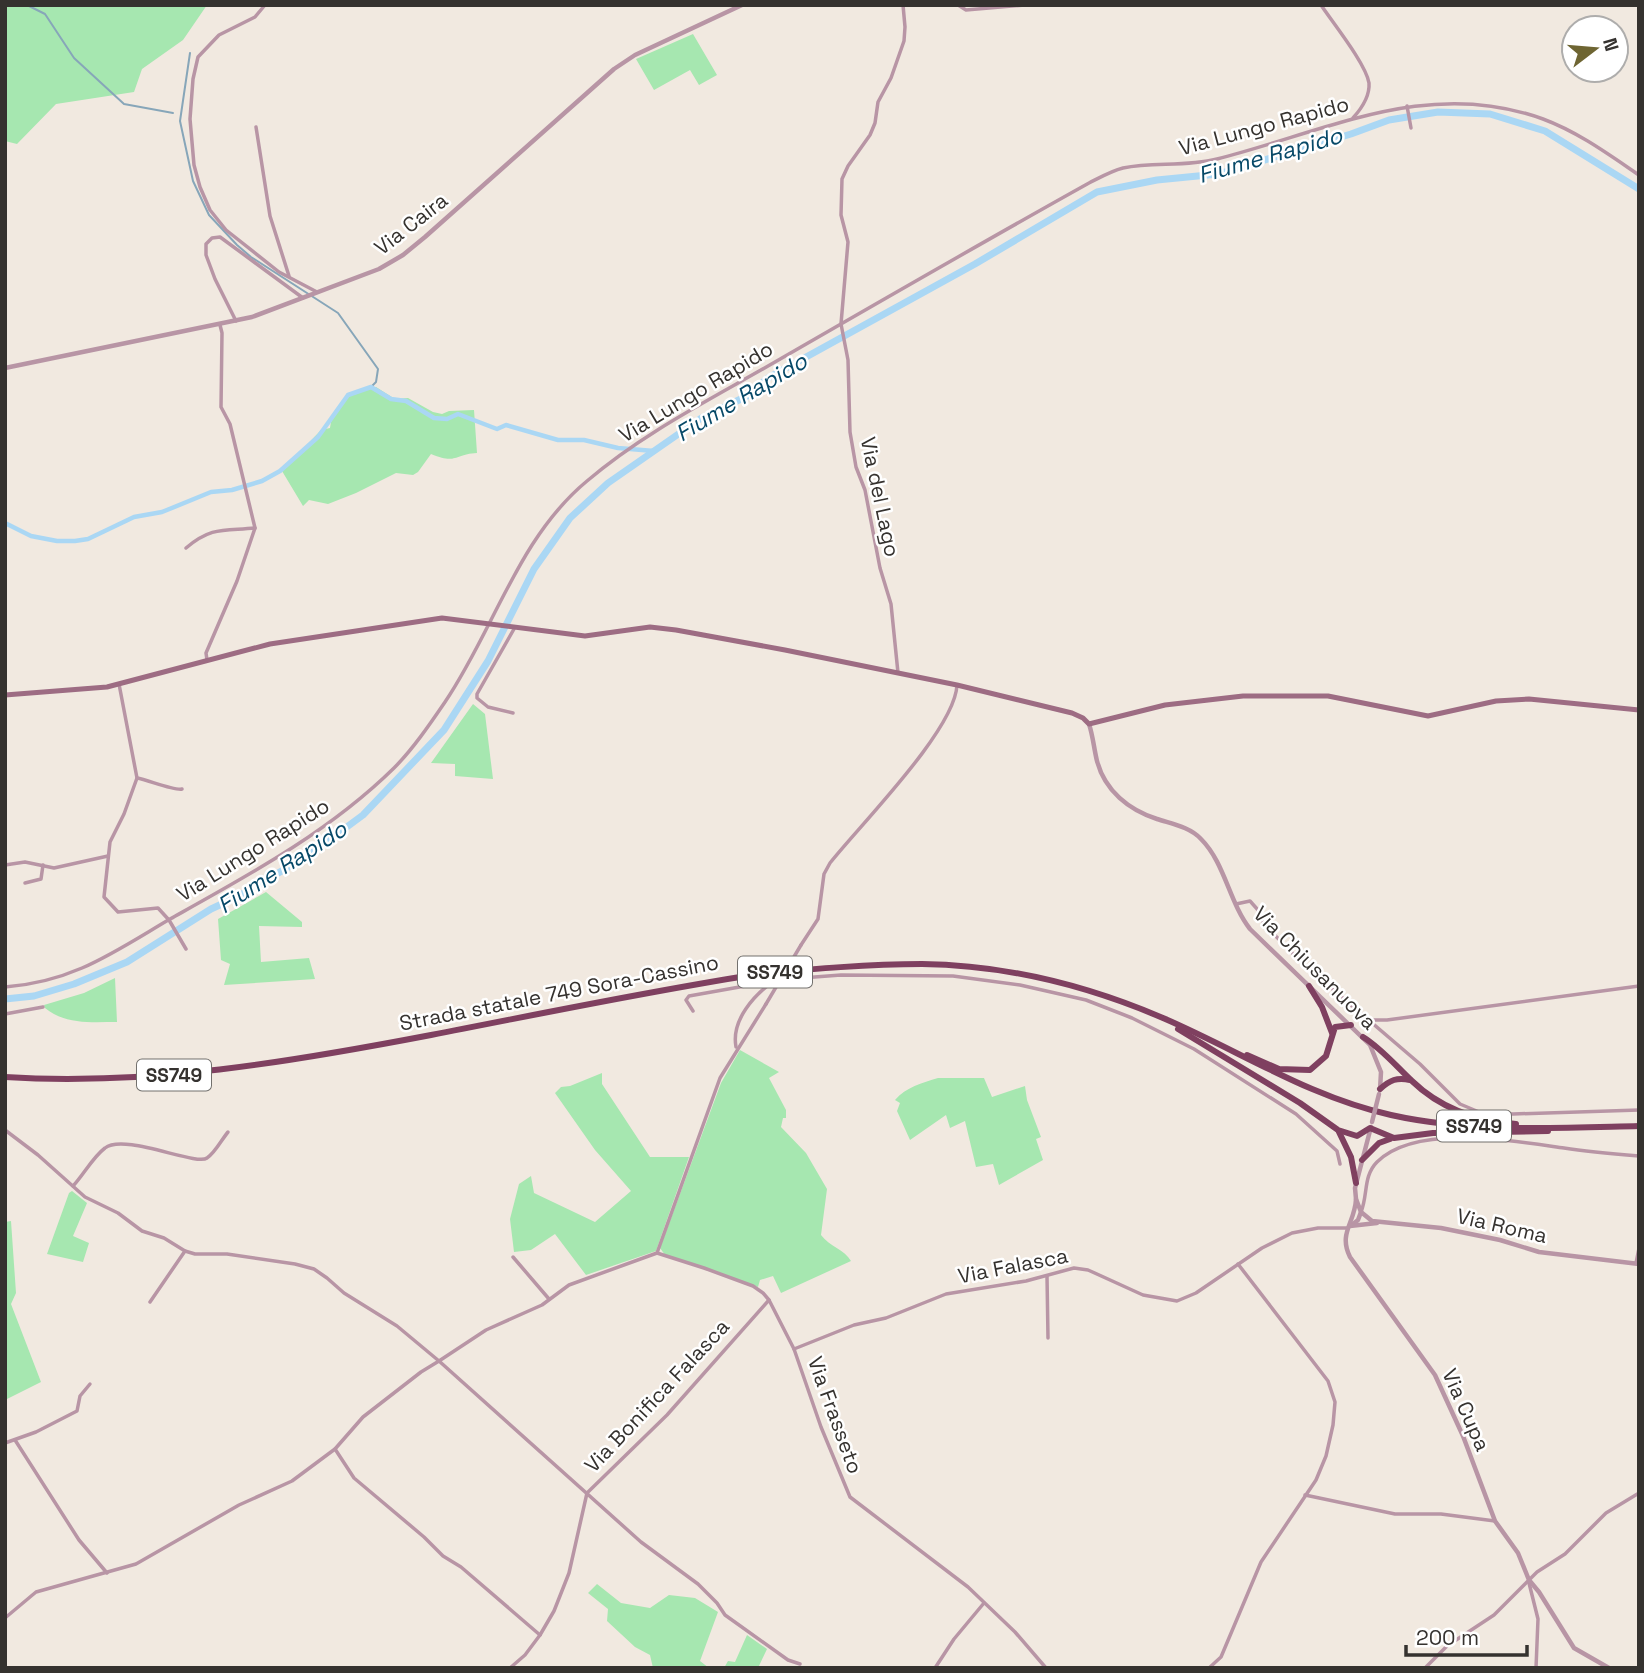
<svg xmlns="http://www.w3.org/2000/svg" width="1644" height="1673" font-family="'Space Grotesk',sans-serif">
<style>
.green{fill:#a6e7b0}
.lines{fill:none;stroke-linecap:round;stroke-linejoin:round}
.stream{stroke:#87a6b9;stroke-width:2}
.canal{stroke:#aad7f4;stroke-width:4.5}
.river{stroke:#aad7f4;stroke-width:7}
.minor{stroke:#b895a5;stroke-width:3.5}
.tertiary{stroke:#b895a5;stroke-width:4.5}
.secondary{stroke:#9d6c83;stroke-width:5}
.trunk{stroke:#7f4060;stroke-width:6}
.minor-bridge{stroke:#b895a5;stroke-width:3.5}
.tertiary-bridge{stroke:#b895a5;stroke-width:4.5}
.labels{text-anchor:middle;stroke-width:5;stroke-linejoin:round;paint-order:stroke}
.shield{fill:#fff;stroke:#72706d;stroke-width:2}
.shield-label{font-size:19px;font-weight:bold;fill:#35322f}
.street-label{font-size:21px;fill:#35322f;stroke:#fff}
.water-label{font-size:23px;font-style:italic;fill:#074968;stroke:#fff}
</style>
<rect width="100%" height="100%" fill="#f1e9e0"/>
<g class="green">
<polygon points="5,5 207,5 183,40 142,69 134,92 56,104 17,144 5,141"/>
<polygon points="693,34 717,75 699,85 690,70 654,90 636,59"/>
<path d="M376,387L395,399L408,398L433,412L442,414L449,411L474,410L477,453C454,454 457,465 431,454L418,472L413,475L396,473L356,493L328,504L309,500L303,506L282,471L321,430L330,428C334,400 352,393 376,387Z"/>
<polygon points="473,704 485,714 493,779 455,776 455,764 431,763"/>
<polygon points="266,892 302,922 302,927 259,926 261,962 309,958 315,979 224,985 230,964 221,960 218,919"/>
<path d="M115,978L117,1022C91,1022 66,1025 45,1008L44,1005L84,993Z"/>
<path d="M740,1050L779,1072L769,1078L786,1110V1118H783L781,1127L806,1153L827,1189L821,1235C829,1246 845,1250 851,1261L781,1293L773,1276L760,1280L758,1287L665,1255L660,1248L721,1083Z"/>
<polygon points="602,1073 602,1084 650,1157 689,1157 656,1251 586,1275 555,1234 531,1250 514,1252 510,1219 519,1184 531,1176 534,1193 595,1222 631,1191 595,1150 555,1093 561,1087 570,1086"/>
<path d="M938,1078H984L992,1097L1025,1086L1027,1100L1041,1137L1036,1139L1043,1160L999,1185L993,1164L976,1167L965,1121L950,1128L946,1115L910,1140L897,1111L900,1103L895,1100C906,1087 922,1083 938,1078Z"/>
<polygon points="72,1191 87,1203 73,1236 89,1243 83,1262 47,1254 69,1193"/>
<polygon points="11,1221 16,1293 11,1304 41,1382 5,1400 5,1222"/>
<polygon points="597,1584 621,1603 650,1608 669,1595 695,1598 718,1612 700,1661 709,1668 653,1668 650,1655 635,1647 607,1621 608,1609 588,1593"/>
<polygon points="747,1635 767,1649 758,1668 724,1668 728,1661 735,1662"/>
</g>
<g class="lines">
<g class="stream">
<polyline points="27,5 45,14 74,58 124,104 173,113"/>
<polyline points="190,53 180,121 193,181 209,215 237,245 251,257 338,313 378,369 376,382 371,387"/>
</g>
<polyline class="canal" points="5,523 31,536 57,541 75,541 88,539 134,517 162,512 211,492 232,490 262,481 280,471 318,437 348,395 371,387 391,399 406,401 434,418 447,419 458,414 497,429 506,425 558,440 584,440 618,448 654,451"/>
<polyline class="river" points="5,999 34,996 74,984 127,962 211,909 237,897 309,855 363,815 444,730 488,661 534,569 570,518 608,483 700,419 747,396 768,378 975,264 1097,192 1157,180 1218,174 1351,134 1389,120 1438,112 1490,114 1545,131 1639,189"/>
<g class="minor">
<polyline points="265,5 255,17 219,35 198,57 193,79 190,119 194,165 200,187 210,210 226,230 279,272 317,292"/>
<polyline points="958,5 966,10 1025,5"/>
<path d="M1321,5C1333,23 1366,64 1369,83C1370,96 1362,108 1353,118"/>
<polyline points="1407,106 1411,128"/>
<polyline points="256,127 270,216 289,276"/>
<polyline points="236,321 215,279 206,255 206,244 212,238 220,237 303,298"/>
<path d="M186,548C212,526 225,531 255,528"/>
<polyline points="207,660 206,653 237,581 255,528 230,424 221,407 222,333 220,325"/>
<polyline points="898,673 891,604 880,568 865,490 856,467 850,432 848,360 841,324 848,242 841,215 842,179 848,166 870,135 875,123 878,102 891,78 904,41 905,27 903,5"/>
<polyline points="119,684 137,778 124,814 110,842 104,897 118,912 158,908 169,920 186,949"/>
<polyline points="513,713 488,707 477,698 477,694 514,629"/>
<path d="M137,778C148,780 175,791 182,789"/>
<polyline points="5,865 25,862 54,868 108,856"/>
<polyline points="25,883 41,879 43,865"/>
<polyline points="1236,904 1250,901 1258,910 1264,924 1302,963 1420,1064 1460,1104 1479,1112 1513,1114 1639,1110"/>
<path d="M801,945L818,919L824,874L830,863C860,825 955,730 957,685"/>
<path d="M5,987C73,982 114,952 170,919C249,875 329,832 394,768C413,749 430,724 445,702C494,630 518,538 587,481C643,433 711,399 775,362C879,302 983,242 1089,183C1099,178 1111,171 1123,168C1154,162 1185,167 1217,159C1328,131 1428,77 1543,119C1578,132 1608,154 1639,175"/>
<polyline points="693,1011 686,1000 689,996 762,983 767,985"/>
<polyline points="5,1014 43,1007"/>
<polyline points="1370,1020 1387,1020 1639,986"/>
<path d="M736,1047C731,1020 754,995 775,980L841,975L953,976L1020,985L1086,1000L1132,1018L1194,1049L1296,1114L1337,1151L1340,1164"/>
<polyline points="5,1130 38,1155 85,1197 118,1213 142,1231 164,1238 185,1251 195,1254 227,1254 295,1264 314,1269 327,1278 344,1293 397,1326 439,1361 486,1330 542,1305 569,1285 657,1253 720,1078 766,1004"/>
<path d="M73,1186C84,1174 93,1157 105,1148C124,1133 196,1166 207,1158C215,1153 222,1139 228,1132"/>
<path d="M1361,1212C1368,1195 1363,1176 1377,1162C1416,1123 1515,1141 1564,1148C1589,1152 1614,1154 1639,1156"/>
<polyline points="657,1253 704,1268 753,1286 763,1293 769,1300 794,1349 821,1427 850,1497 968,1587 1015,1632 1046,1668"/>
<polyline points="513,1257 549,1299"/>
<polyline points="1636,1263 1639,1248"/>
<polyline points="1047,1276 1048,1338"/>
<polyline points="150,1302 185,1251"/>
<polyline points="794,1349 854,1325 886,1318 946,1294 1026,1281 1074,1268 1088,1270 1143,1295 1177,1301 1196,1293 1262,1248 1292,1233 1318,1228 1348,1228"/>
<polyline points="15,1440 79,1540 107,1573"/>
<polyline points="5,1443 36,1432 77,1411 80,1396 90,1384"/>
<polyline points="335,1449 354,1478 424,1537 443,1556 461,1567 540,1635"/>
<polyline points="1305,1495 1395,1514 1441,1514 1495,1521"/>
<polyline points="1529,1583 1538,1619 1536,1668"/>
<polyline points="5,1618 36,1592 136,1564 239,1505 292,1481 335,1449 363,1417 421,1372 439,1361 641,1542 698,1584 717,1603 725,1615 788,1660 800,1664"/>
<polyline points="510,1668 525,1655 540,1635 554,1611 569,1573 587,1493 667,1415 769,1300"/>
<polyline points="935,1668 954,1639 984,1603"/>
<polyline points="1209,1668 1221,1657 1261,1562 1316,1480 1326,1456 1333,1425 1335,1402 1328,1381 1238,1264"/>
<polyline points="1425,1668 1447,1646 1494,1615 1537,1572 1565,1554 1606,1513 1639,1493"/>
</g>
<g class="tertiary">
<polyline points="5,368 252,317 379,269 403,255 425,237 614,69 635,55 742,5"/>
<path d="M1089,724C1093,736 1094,749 1097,761C1105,791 1129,810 1157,819C1172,824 1190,827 1201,839C1225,863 1229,902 1250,929L1370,1045L1381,1072L1380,1090"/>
<polyline points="1371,1127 1355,1188 1356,1199 1361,1212 1372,1221 1441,1228 1500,1240 1539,1252 1639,1264"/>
<path d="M1356,1199C1355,1223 1338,1233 1350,1257L1435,1375L1463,1436L1495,1521L1518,1553L1529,1580L1539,1592L1574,1648L1609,1668"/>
<polyline points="1352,1225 1358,1220 1361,1212"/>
<polyline points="1350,1226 1377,1223"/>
</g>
<polyline class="secondary" points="5,695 107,687 270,644 442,618 585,636 650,627 676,630 785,650 957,685 1072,713 1083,718 1089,724 1165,705 1243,696 1328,696 1428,716 1496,701 1529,699 1639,710"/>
<g class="trunk">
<polyline points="1309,986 1322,1007 1332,1033"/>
<polyline points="1178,1029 1300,1103 1338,1130 1357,1136 1370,1128 1394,1138 1433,1133 1548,1131"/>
<path d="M1363,1037C1381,1048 1396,1066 1412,1081C1441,1109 1476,1121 1516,1124"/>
<polyline points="1247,1055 1279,1069 1310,1070 1326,1056 1335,1027 1351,1025"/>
<path d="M5,1077C150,1086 290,1062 431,1035C540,1014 649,991 759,974C813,969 868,964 922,964C1006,965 1086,985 1163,1018C1240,1051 1309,1097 1391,1115C1472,1133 1557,1128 1639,1126"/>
<path d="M1380,1089C1390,1080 1397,1077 1410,1080"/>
<polyline points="1339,1132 1351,1157 1356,1183"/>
<polyline points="1362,1160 1379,1143 1390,1139"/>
</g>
<polyline class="minor-bridge" points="766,1004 801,945"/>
<polyline class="tertiary-bridge" points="1372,1122 1379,1094"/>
</g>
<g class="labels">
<g class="shield">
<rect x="738" y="956.5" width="74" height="31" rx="5"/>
<rect x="137" y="1059.5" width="74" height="31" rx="5"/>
<rect x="1437" y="1110.5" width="74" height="31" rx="5"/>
</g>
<g class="shield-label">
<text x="775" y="979">SS749</text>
<text x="174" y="1082">SS749</text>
<text x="1474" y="1133">SS749</text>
</g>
<g class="street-label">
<text transform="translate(1264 126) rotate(-15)" y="7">Via Lungo Rapido</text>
<text transform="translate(411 224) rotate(-38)" y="7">Via Caira</text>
<text transform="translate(696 392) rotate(-31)" y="7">Via Lungo Rapido</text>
<text transform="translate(880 497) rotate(78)" y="7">Via del Lago</text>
<text transform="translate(253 850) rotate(-32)" y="7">Via Lungo Rapido</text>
<text transform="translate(1315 968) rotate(45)" y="7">Via Chiusanuova</text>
<text transform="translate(559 993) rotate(-11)" y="7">Strada statale 749 Sora-Cassino</text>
<text transform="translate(1502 1226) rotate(13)" y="7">Via Roma</text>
<text transform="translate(1013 1266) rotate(-11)" y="7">Via Falasca</text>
<text transform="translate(657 1396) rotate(-47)" y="7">Via Bonifica Falasca</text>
<text transform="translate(1466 1410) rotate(66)" y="7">Via Cupa</text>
<text transform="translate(835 1415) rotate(70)" y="7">Via Frasseto</text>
</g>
<g class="water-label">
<text transform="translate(1270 155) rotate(-16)" y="8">Fiume Rapido</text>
<text transform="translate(741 397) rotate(-31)" y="8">Fiume Rapido</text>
<text transform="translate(282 867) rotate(-33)" y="8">Fiume Rapido</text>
</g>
</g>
<rect width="1644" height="1673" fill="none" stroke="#35322f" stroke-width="14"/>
<g transform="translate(1595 49) rotate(74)"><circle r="33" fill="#ffffff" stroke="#aeadac" stroke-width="2"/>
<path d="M0-5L12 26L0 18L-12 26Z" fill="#6e6532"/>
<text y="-10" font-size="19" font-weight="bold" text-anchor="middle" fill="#35322f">N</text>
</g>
<path d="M1406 1645v10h121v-10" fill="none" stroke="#35322f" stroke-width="3.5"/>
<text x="1416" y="1645" font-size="21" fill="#35322f" stroke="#ffffff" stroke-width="5" paint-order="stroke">200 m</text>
</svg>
